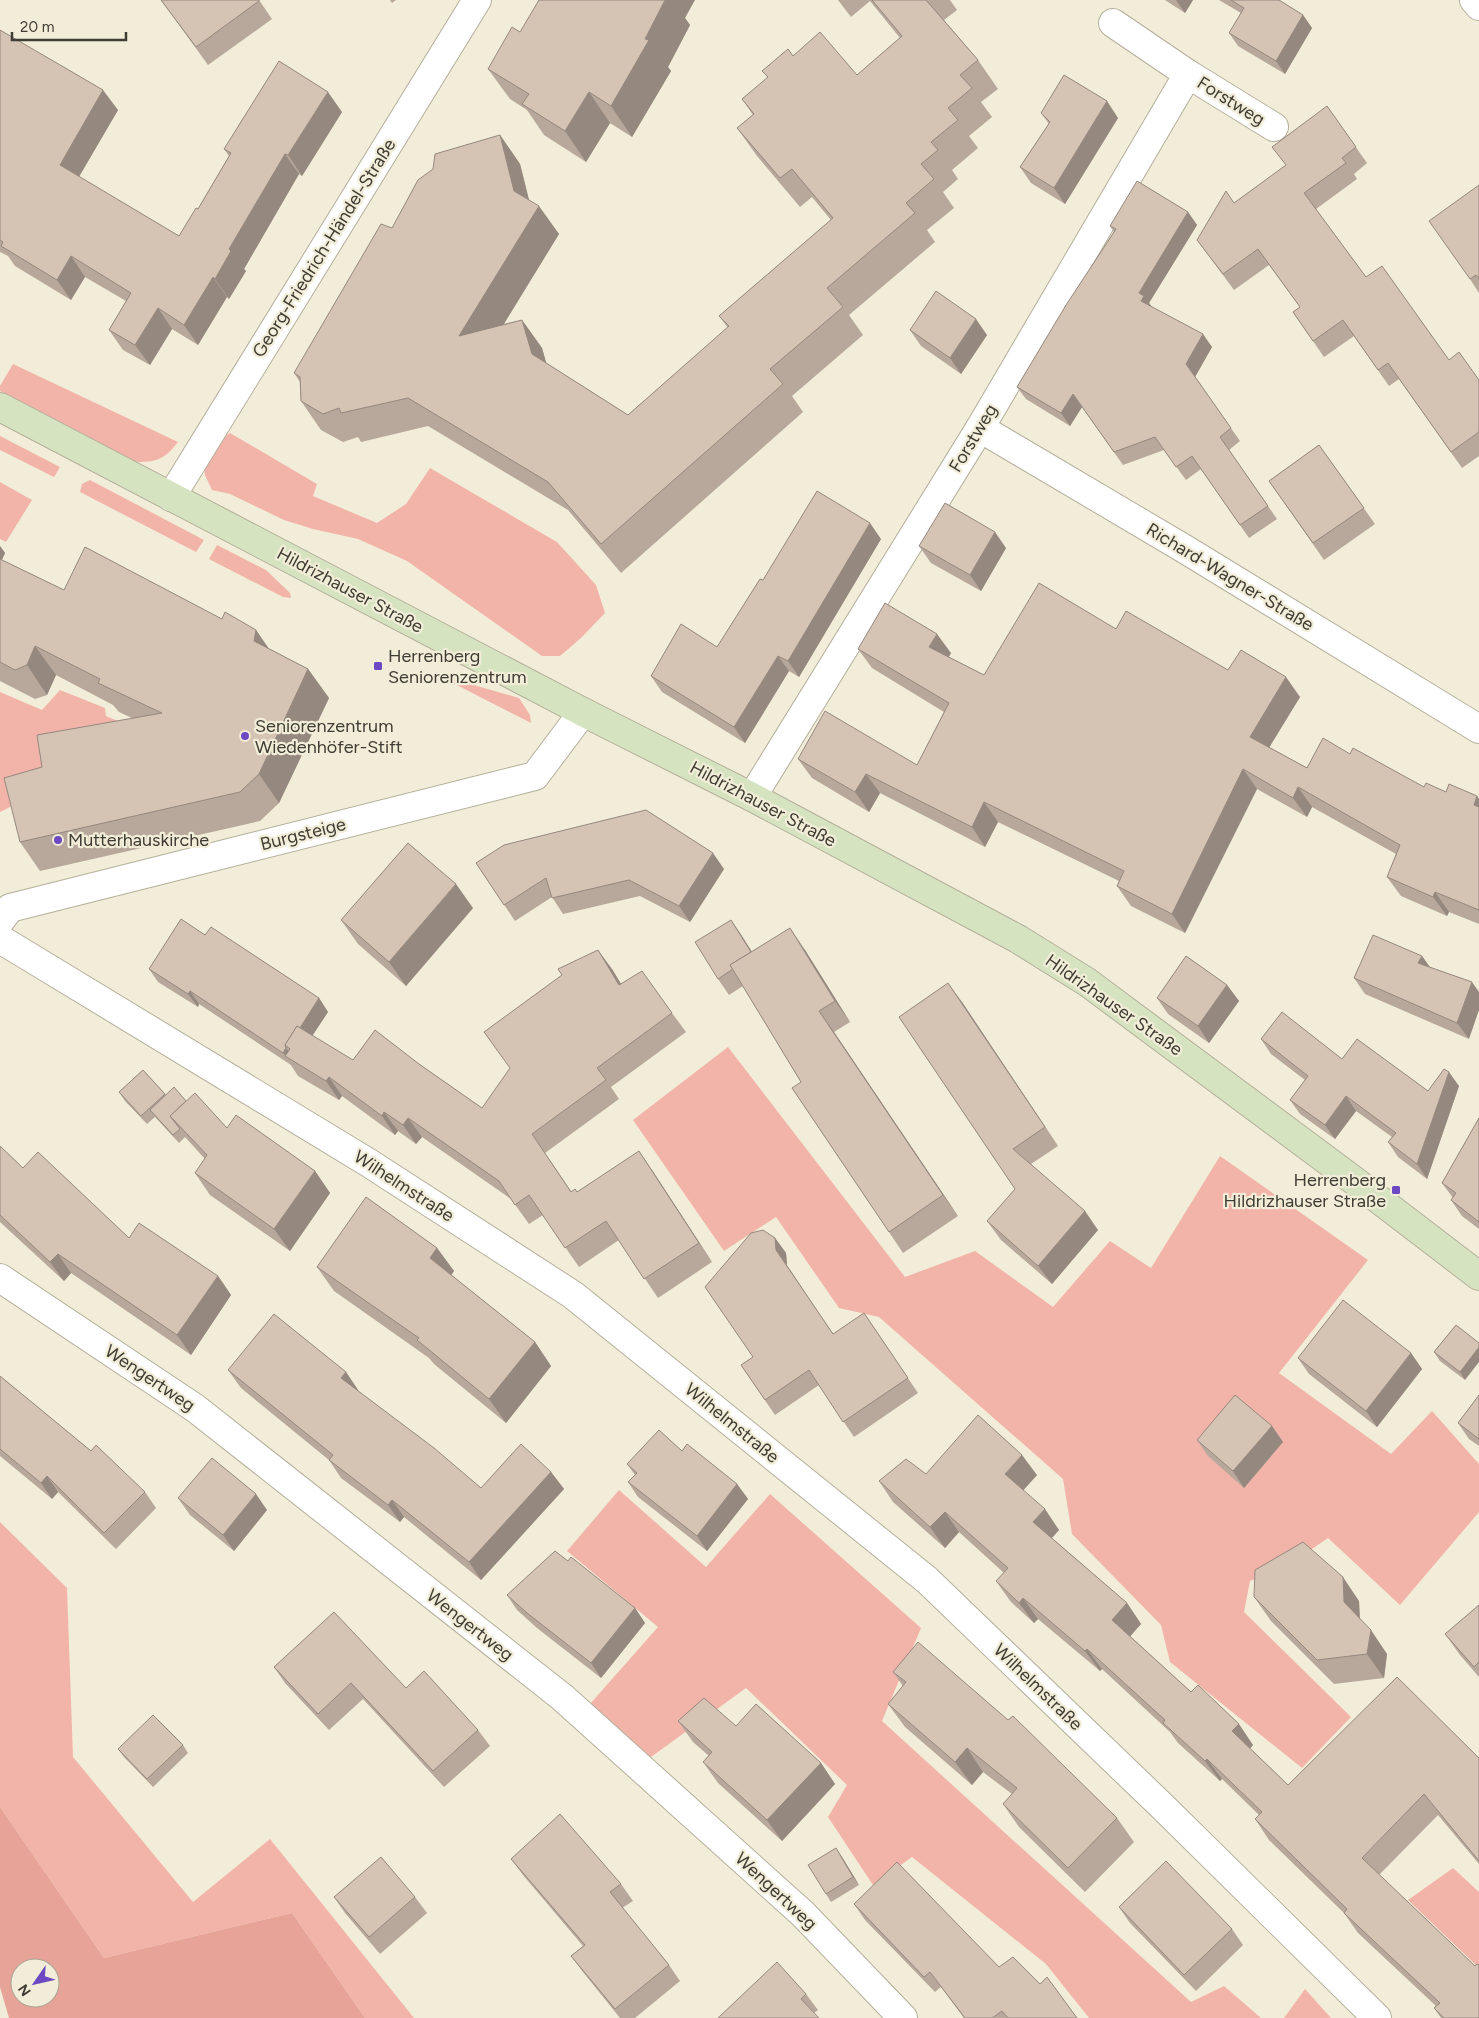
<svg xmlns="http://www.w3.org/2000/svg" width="1479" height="2018" font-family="Figtree,sans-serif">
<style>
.green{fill:#f2b4a9}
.forest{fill:#e7a397;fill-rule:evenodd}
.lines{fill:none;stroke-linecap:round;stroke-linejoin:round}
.street-casing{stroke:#b4af9b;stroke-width:30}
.secondary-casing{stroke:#b4af9b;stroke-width:30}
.street{stroke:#fff;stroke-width:28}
.secondary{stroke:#d6e3c1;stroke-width:28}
.wall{fill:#b7a89b}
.shaded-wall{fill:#95887e}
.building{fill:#d5c3b4;stroke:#95887e}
.poi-dot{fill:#6c49c2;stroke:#f2edd8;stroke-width:2}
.labels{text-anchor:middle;stroke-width:4.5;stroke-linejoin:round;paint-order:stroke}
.street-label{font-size:18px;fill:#3e3c33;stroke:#f2edd8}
.poi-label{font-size:18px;fill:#3e3c33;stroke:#f2edd8;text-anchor:start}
</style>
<rect width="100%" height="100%" fill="#f2edd8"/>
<g class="green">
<path d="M13,364L178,442C163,461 156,462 132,462L0,391V386Z"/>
<polygon points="230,433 317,484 313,496 377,523 406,504 430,468 557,542 596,585 605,613 581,638 560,656 542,656 407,561 358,539 313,529 284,520 230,494 212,490 205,475 204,466 216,442"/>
<polygon points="0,436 60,467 54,477 0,450"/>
<polygon points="90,480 204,540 196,552 80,492 82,484"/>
<polygon points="0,482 32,500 6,542 0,539"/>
<polygon points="217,545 266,570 290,593 291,598 283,597 209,559"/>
<polygon points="446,677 519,698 530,715 531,723 443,678"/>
<polygon points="60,690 105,708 106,716 144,732 52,786 0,812 0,692 42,710"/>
<polygon points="728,1047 905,1277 975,1251 1053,1307 1110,1241 1151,1268 1220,1156 1368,1260 1279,1373 1391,1454 1432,1411 1479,1464 1479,1512 1400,1605 1328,1538 1287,1566 1250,1581 1244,1612 1351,1717 1302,1768 1170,1662 1161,1625 1072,1534 1063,1479 879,1317 839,1308 776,1217 724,1251 633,1120"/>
<polygon points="619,1490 706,1567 770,1494 921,1628 882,1721 1191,2002 1224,1986 1261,2018 1089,2018 1046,1964 912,1857 873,1885 828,1817 847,1785 746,1688 651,1757 590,1704 658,1627 567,1551"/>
<polygon points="0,1522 67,1588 73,1757 193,1902 270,1839 414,2018 365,2018 292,1913 104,1958 0,1807"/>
<polygon points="1453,1868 1479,1892 1479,1968 1408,1900"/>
<polygon points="1305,1989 1331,2018 1284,2018"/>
</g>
<path class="forest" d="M0,1807L104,1958L292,1913L365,2018H9L0,1987ZM20,1968H50V1998H20Z"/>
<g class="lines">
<g class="street-casing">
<g id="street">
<polyline points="1474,0 1479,6"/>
<polyline points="1113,23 1188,74 1274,127"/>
<polyline points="980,428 1183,548 1479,729"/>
<polyline points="171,497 477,0"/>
<polyline points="752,797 980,428 1188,74"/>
<polyline points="0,921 10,908 535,776 583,712"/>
<polyline points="0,939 369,1163 573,1295 927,1580 1165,1809 1377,2018"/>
<polyline points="0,1278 195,1408 562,1697 803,1914 903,2018"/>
</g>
</g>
<g class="secondary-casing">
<polyline id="secondary" points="0,407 583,712 752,797 1018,939 1087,982 1352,1179 1479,1276"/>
</g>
<use href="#street" class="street"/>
<use href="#secondary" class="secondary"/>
</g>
<g class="wall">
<polygon points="161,0 259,0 272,19 208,65"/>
<polygon points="390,0 396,0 392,3"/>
<polygon points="838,0 950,0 957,10 944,20 978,60 998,89 981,102 992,117 969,136 978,148 952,170 958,179 943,192 954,208 927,230 935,242 849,315 863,335 792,396 803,412 621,573 568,510 428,426 361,442 358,437 343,442 321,430 301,401 300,382 294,373 392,228 500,135 520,164 529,200 559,234 504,324 522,320 542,348 546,363 628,415 728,328 719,316 831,220 812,197 800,207 757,156 737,128 753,115 742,99 768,78 762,71 793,56 857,75 900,38 870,1 851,17"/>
<polygon points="1165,0 1193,0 1185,13"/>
<polygon points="1219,0 1279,0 1303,15 1312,28 1285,74 1238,46 1229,33 1241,13"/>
<polygon points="685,18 690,25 668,67 671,71 632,137 610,123 586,162 544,135 527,110 510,99 488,69 520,32"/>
<polygon points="0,30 118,110 79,177 179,236 198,209 229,156 224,149 342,112 302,176 299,174 244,269 246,271 229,299 227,297 198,345 172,329 150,365 123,350 109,330 126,301 85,277 71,300 15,266 8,256 0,252"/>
<polygon points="1327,106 1367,163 1354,174 1357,179 1316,209 1366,277 1449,360 1479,380 1479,456 1462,468 1399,379 1389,386 1354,336 1324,357 1293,312 1300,307 1269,265 1234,290 1197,240 1234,203 1285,166"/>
<polygon points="1041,113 1118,118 1065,204 1031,183 1020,167 1049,124"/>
<polygon points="1479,185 1479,293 1470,279"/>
<polygon points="1188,212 1197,225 1149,303 1152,307 1212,347 1195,377 1240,441 1229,450 1277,519 1249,538 1201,469 1186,480 1164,450 1123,465 1082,407 1070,426 1026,399 1017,387 1114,232 1110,226"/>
<polygon points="910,330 987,335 961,374 921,346"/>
<polygon points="1319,445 1375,524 1324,560 1269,481"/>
<polygon points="881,539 799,677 789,671 745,743 662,692 651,676 717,647 763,580"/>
<polygon points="0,546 5,553 2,560 64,590 222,619 256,630 268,648 308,669 329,698 279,803 260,821 40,871 20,842 42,767 132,718 119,712 113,705 56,675 47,695 35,699 0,681"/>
<polygon points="919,546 1006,548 981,591 931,563"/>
<polygon points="1116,629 1300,697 1269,747 1307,768 1350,754 1424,787 1446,792 1477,796 1479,799 1479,924 1449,912 1447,916 1401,896 1387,877 1396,854 1312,807 1307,817 1257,789 1185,933 1131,906 1117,886 1119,881 998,822 985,847 880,793 869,812 812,778 798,759 917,765 944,712 872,668 858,649 951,653 949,657 984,675"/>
<polygon points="476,863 724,869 690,922 640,896 563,914 552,897 515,921"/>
<polygon points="473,908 406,986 358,944 341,920"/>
<polygon points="731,920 752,952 805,950 850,1022 834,1032 958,1216 903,1253 889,1232 801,1082 743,986 729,995 718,979"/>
<polygon points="205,935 319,998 328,1012 312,1036 353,1060 419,1064 482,1108 612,969 621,984 672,1013 686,1032 611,1087 619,1099 545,1153 571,1191 577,1192 652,1170 712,1262 658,1298 619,1240 579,1267 543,1215 529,1224 511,1199 422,1137 416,1144 398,1131 395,1135 342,1096 339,1100 298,1076 291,1065 199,1004 198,1007 158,982 149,969"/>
<polygon points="1422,956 1430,967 1469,1039 1365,994 1354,978"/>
<polygon points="1227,985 1239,1001 1209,1043 1168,1014 1157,998"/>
<polygon points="962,1002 1058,1146 1031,1164 1098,1230 1052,1284 1001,1240 987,1221 1015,1189"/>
<polygon points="1261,1039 1342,1059 1428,1091 1459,1086 1427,1179 1398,1157 1388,1142 1392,1137 1356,1111 1335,1139 1300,1114 1290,1100 1305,1080 1271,1054"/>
<polygon points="143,1070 166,1095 186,1101 227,1128 315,1171 330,1193 290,1251 210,1195 195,1173 205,1159 185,1137 179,1143 155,1117 147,1124 125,1101 119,1092"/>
<polygon points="1479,1118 1479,1229 1462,1216 1451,1200 1453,1198 1442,1183"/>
<polygon points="0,1146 23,1168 129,1238 218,1276 231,1295 191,1355 71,1273 64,1281 0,1222"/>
<polygon points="775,1238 786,1253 787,1265 833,1334 864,1313 918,1393 854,1437 819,1385 775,1415 741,1365 753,1357"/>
<polygon points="437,1248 454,1271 451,1275 535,1342 551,1366 506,1423 434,1364 429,1358 334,1291 317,1267"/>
<polygon points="1456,1325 1465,1380 1440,1361 1434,1352"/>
<polygon points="1411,1353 1422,1369 1377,1427 1309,1374 1298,1358"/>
<polygon points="228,1370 346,1372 358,1390 358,1391 481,1488 551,1472 564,1489 481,1580 404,1517 400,1522 341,1478 329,1460 241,1388"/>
<polygon points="0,1376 91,1451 145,1492 156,1508 116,1549 58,1492 52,1499 0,1456"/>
<polygon points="1479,1395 1479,1446 1469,1439 1458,1423"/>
<polygon points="1272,1426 1283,1442 1244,1488 1208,1456 1197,1440"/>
<polygon points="682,1451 737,1484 748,1499 707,1551 638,1497 628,1482 635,1475 627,1464"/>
<polygon points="926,1474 1037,1475 1023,1490 1059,1530 1052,1538 1127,1603 1141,1624 1130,1636 1191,1692 1253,1745 1250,1748 1288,1785 1479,1758 1479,1864 1438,1815 1379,1875 1479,2018 1441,2018 1434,2008 1436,2006 1358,1933 1344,1913 1269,1840 1255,1819 1259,1815 1222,1779 1220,1781 1178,1743 1170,1732 1102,1669 1100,1671 1038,1619 1034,1623 1011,1602 996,1581 1004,1573 959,1532 945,1548 893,1502 879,1481"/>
<polygon points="178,1498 267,1510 234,1551 190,1515"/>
<polygon points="568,1561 635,1608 645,1623 601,1678 537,1628 517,1610 507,1595"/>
<polygon points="1254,1597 1359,1601 1360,1619 1387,1654 1384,1678 1334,1684 1271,1621"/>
<polygon points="1479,1605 1479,1677 1460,1655 1445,1634"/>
<polygon points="274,1667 406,1688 478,1730 490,1746 444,1787 363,1699 329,1730 285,1683"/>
<polygon points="893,1672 1117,1818 1134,1842 1085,1892 1019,1827 1003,1804 1012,1794 983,1772 972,1785 905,1727 888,1704 903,1686"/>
<polygon points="678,1721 736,1726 821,1763 835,1784 782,1841 718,1783 703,1762 709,1756 693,1742"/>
<polygon points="183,1745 188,1753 153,1787 124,1757 118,1749"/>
<polygon points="842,1857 859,1885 831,1902 826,1894"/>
<polygon points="511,1859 621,1884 633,1901 622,1908 669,1965 680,1981 635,2018 620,2018 583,1972 571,1956 583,1946 523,1875"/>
<polygon points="334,1897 415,1897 427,1913 380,1954 345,1913"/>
<polygon points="854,1904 999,1967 1040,1984 1077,2018 964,2018 941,1987 935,1992 865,1920"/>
<polygon points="1119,1907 1232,1929 1243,1945 1196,1991 1130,1923"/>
<polygon points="806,1994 818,2010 814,2013 718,2018"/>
</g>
<g class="shaded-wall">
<polygon points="665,0 695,0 685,18 690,25 668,67 671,71 632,137 611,106"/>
<polygon points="1176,0 1193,0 1185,13"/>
<polygon points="1303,15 1312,28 1285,74 1276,61"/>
<polygon points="103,90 118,110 74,185 60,165"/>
<polygon points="328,92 342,112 302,176 288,155"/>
<polygon points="589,92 610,123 586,162 565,131"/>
<polygon points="1107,101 1118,118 1065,204 1054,188"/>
<polygon points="500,135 520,164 533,216 539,206 559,234 479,364 459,336 514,191"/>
<polygon points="285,154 299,174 244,269 246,271 229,299 215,279 229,249"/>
<polygon points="1188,212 1197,225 1149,303 1153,309 1141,301 1139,293"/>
<polygon points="71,256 85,277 71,300 57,280"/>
<polygon points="213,277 227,297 198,345 184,325"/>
<polygon points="158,308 172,329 150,365 135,345"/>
<polygon points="976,319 987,335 961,374 950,358"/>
<polygon points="522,320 542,348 552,383 532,354"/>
<polygon points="1203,334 1212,347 1195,377 1186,364"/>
<polygon points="1073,394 1082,407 1070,426 1061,413"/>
<polygon points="870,523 881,539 799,677 788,661"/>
<polygon points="995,532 1006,548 981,591 970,575"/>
<polygon points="0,546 5,553 0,564"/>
<polygon points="256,630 276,659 254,641"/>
<polygon points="937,634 951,653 943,666 929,647"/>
<polygon points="35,646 56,675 47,695 27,665"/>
<polygon points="778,656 789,671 745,743 734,727"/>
<polygon points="308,669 329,698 279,803 259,774"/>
<polygon points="1286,677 1300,697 1264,756 1250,737"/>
<polygon points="1243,769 1257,789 1185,933 1172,914"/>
<polygon points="866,774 880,793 869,812 855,792"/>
<polygon points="1298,787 1312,807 1307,817 1293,798"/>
<polygon points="1477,796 1479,799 1479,812 1474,805"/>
<polygon points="984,802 998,822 985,847 972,827"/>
<polygon points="713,853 724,869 690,922 679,906"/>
<polygon points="456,884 473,908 406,986 389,962"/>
<polygon points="1435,892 1449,912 1447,916 1433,897"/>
<polygon points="731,920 742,936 765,973 753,957"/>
<polygon points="790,928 805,950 850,1022 835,1001"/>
<polygon points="598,950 612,969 633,1004 619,985"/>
<polygon points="1422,956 1433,972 1418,963"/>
<polygon points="1472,982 1479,992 1479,1010 1469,1039 1457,1023"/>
<polygon points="948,983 962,1002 1058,1146 1045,1127"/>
<polygon points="1227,985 1239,1001 1209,1043 1198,1026"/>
<polygon points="190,991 199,1004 198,1007 188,994"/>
<polygon points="319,998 328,1012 297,1059 290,1049 287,1047"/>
<polygon points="819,1011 834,1032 958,1216 943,1195"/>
<polygon points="286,1048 296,1061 287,1057 283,1053"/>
<polygon points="1449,1072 1459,1086 1427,1179 1417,1164"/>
<polygon points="329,1077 342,1096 339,1100 326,1081"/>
<polygon points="1346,1096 1356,1111 1335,1139 1325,1125"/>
<polygon points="384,1112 398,1131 395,1135 382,1116"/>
<polygon points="408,1118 422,1137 416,1144 403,1125"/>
<polygon points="639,1151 652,1170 712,1262 699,1243"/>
<polygon points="315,1171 330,1193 290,1251 274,1229"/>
<polygon points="1085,1211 1098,1230 1052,1284 1038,1266"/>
<polygon points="775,1238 786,1253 787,1265 776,1250"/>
<polygon points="437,1248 454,1271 447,1281 430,1258"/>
<polygon points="58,1254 71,1273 64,1281 50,1262"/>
<polygon points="218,1276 231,1295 191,1355 177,1335"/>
<polygon points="535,1342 551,1366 506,1423 489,1399"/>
<polygon points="1479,1347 1479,1362 1465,1380 1460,1372"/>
<polygon points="1411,1353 1422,1369 1377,1427 1366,1411"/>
<polygon points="346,1372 358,1390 354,1396 341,1378"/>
<polygon points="1272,1426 1283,1442 1244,1488 1233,1471"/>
<polygon points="1022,1455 1037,1475 1020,1494 1005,1474"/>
<polygon points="551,1472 564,1489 481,1580 469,1562"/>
<polygon points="47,1476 58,1492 52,1499 41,1483"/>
<polygon points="737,1484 748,1499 707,1551 697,1536"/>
<polygon points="256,1494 267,1510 234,1551 223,1535"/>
<polygon points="392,1500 404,1517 400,1522 388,1505"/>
<polygon points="1045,1509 1059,1530 1048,1542 1033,1522"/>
<polygon points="945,1512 959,1532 945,1548 930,1527"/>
<polygon points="1343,1577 1359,1601 1360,1626 1344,1602"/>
<polygon points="1023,1598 1038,1619 1034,1623 1019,1603"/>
<polygon points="1127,1603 1141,1624 1127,1640 1112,1620"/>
<polygon points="635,1608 645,1623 601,1678 591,1663"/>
<polygon points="1371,1630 1387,1654 1384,1678 1367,1654"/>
<polygon points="1087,1649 1102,1669 1100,1671 1085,1651"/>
<polygon points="1239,1724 1253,1745 1247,1752 1232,1731"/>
<polygon points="967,1748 983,1772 972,1785 955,1762"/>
<polygon points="1207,1759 1222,1779 1220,1781 1205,1761"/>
<polygon points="821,1763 835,1784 782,1841 767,1820"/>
<polygon points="836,1848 842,1857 859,1885 853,1877"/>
</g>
<g class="building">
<polygon points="161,0 259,0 259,1 196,47"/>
<polygon points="539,0 665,0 645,39 649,40 611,106 589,92 565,131 522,104 529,94 488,69 512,27 520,32"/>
<polygon points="872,0 926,0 978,60 960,75 972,88 948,108 958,120 931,142 938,150 921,164 934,179 906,203 915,213 827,288 843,307 770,369 783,384 601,544 548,482 408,398 341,413 339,408 323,414 301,401 300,377 294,373 381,224 392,228 418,180 433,169 435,154 500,135 514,191 539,206 459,336 522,320 532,354 628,415 729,326 719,316 833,218 792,169 780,178 737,128 754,114 742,99 768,77 762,71 788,49 793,56 820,32 857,75 902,36"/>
<polygon points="1231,0 1279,0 1303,15 1276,61 1229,33 1244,8"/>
<polygon points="0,30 103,90 60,165 179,236 196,208 198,209 231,153 224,149 279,61 328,92 288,155 285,154 229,249 231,251 215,279 213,277 184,325 158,308 135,345 109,330 131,293 71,256 57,280 1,246 3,242 0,240"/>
<polygon points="1064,75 1107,101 1054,188 1020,167 1050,122 1041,113"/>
<polygon points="1327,106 1356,147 1342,158 1346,163 1304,193 1366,277 1382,266 1449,360 1459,352 1479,380 1479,432 1451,452 1388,363 1378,370 1343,320 1313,341 1293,312 1300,307 1258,249 1223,274 1197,240 1226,191 1234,203 1286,165 1272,147"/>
<polygon points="1137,181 1188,212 1139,293 1144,296 1141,301 1203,334 1186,364 1231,428 1220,437 1268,506 1240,525 1192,456 1176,467 1155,437 1114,452 1073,394 1061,413 1017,387 1066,305 1116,229 1110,226"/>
<polygon points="1479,185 1479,279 1476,275 1470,279 1429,221"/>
<polygon points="936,291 976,319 950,358 910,330"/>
<polygon points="1319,445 1364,508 1313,543 1269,481"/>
<polygon points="817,491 870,523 788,661 778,656 734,727 651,676 681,624 717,647 760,579 763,580"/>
<polygon points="945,503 995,532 970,575 919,546"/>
<polygon points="85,547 222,619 225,612 256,630 254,641 308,669 259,774 240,792 20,842 4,778 42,767 37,735 162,713 98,683 100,679 35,646 27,665 15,670 0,662 0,559 64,590"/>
<polygon points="1039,583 1116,629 1126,611 1228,670 1241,650 1286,677 1250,737 1307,768 1323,738 1350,754 1353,748 1424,787 1426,783 1446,792 1449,784 1477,796 1474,805 1479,807 1479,910 1435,892 1433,897 1387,877 1400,845 1298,787 1293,798 1243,769 1172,914 1117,886 1124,871 984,802 972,827 866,774 855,792 798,759 825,711 917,765 949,703 858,649 885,603 937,634 929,647 984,675"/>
<polygon points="646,810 713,853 679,906 629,880 552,898 546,878 504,905 476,863 504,845"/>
<polygon points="408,843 456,884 389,962 341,920"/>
<polygon points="181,919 205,935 211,927 319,998 300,1028 297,1026 285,1045 286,1048 283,1053 190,991 188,994 149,969"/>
<polygon points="731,920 751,952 730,965 733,969 718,979 695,942"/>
<polygon points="790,928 835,1001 819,1011 943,1195 889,1232 792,1088 801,1082 730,965"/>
<polygon points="1373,935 1422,956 1418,963 1472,982 1457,1023 1354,978"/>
<polygon points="598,950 619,985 642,971 672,1013 597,1068 606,1080 532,1134 571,1192 575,1189 577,1192 639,1151 699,1243 644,1279 606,1221 565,1248 529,1195 515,1205 499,1181 408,1118 403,1125 384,1112 382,1116 329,1077 326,1081 285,1056 290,1049 285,1045 297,1026 353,1060 375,1030 419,1064 482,1108 510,1068 484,1032 562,975 558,969"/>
<polygon points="1186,956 1227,985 1198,1026 1157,998"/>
<polygon points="948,983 1045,1127 1013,1149 1085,1211 1038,1266 987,1221 1015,1189 899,1017"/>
<polygon points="1282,1012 1342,1059 1357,1039 1428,1091 1444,1069 1449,1072 1417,1164 1388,1142 1396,1133 1346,1096 1325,1125 1290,1100 1308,1076 1261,1039"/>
<polygon points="143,1070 165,1094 141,1116 119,1092"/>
<polygon points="174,1087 186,1101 170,1116 180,1129 173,1135 150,1110"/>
<polygon points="195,1093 227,1128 236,1115 315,1171 274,1229 195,1173 207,1155 170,1116"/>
<polygon points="1479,1118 1479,1222 1451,1200 1456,1193 1442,1183"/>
<polygon points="0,1146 23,1168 38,1152 129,1238 139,1223 218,1276 177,1335 58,1254 50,1262 0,1215"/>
<polygon points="366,1197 437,1248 430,1258 535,1342 489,1399 417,1340 419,1338 317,1267"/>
<polygon points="763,1230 775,1238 776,1250 833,1334 864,1313 908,1378 843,1422 809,1370 765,1400 741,1365 753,1357 705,1287 751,1233"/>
<polygon points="1343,1300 1411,1353 1366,1411 1298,1358"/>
<polygon points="274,1314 346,1372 341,1378 434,1448 481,1488 521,1444 551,1472 469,1562 392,1500 388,1505 329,1460 333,1455 228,1370"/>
<polygon points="1456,1325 1479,1343 1479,1347 1460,1372 1434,1352"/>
<polygon points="0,1376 91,1451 96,1445 145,1492 104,1533 47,1476 41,1483 0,1449"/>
<polygon points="1235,1395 1272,1426 1233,1471 1197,1440"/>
<polygon points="1479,1395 1479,1439 1458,1423"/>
<polygon points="978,1415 1022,1455 1005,1474 1045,1509 1033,1522 1127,1603 1112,1620 1191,1692 1198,1685 1239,1724 1232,1731 1288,1785 1397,1677 1479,1758 1479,1861 1424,1794 1362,1858 1475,1966 1477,1964 1479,1965 1479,2018 1444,2018 1434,2008 1440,2003 1344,1913 1347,1909 1255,1819 1262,1812 1207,1759 1205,1761 1163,1723 1165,1720 1087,1649 1085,1651 1023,1598 1019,1603 996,1581 1008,1568 945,1512 930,1527 879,1481 906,1459 926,1474"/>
<polygon points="659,1430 682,1451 687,1444 737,1484 697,1536 628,1482 637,1473 627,1464"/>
<polygon points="212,1458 256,1494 223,1535 178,1498"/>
<polygon points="1303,1542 1343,1577 1344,1602 1371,1630 1367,1654 1317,1660 1254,1597 1255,1570"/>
<polygon points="555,1551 568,1561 571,1557 635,1608 591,1663 527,1613 507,1595"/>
<polygon points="1479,1605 1479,1662 1474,1667 1445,1634"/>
<polygon points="334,1612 406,1688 424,1671 478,1730 433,1771 351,1683 318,1714 274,1667"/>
<polygon points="918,1642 1008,1720 1013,1716 1117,1818 1068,1868 1003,1804 1017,1788 967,1748 955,1762 888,1704 906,1682 893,1672"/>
<polygon points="704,1698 736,1726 756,1704 821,1763 767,1820 703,1762 712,1752 678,1721"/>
<polygon points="153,1715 183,1745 147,1779 118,1749"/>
<polygon points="560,1814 621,1884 610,1892 669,1965 615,2009 571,1956 585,1945 511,1859"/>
<polygon points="836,1848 853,1877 826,1894 808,1865"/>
<polygon points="381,1857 415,1897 369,1937 334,1897"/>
<polygon points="1166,1861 1232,1929 1184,1975 1119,1907"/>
<polygon points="897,1862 999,1967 1013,1957 1040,1984 1047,1977 1077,2018 1008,2018 1002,2011 992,2018 965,2018 930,1972 924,1977 854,1904"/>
<polygon points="777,1962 806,1994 801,1999 819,2018 718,2018"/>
</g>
<g class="poi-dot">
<rect x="373" y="661" width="10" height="10" rx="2.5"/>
<circle cx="245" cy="736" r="5"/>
<circle cx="58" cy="840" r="5"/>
<rect x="1391" y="1185" width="10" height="10" rx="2.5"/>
</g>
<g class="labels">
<g class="street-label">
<text transform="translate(1231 101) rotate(32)" y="6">Forstweg</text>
<text transform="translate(324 248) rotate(-58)" y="6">Georg-Friedrich-Händel-Straße</text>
<text transform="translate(973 438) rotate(-59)" y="6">Forstweg</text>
<text transform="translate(1230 577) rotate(31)" y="6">Richard-Wagner-Straße</text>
<text transform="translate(350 590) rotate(28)" y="6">Hildrizhauser Straße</text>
<text transform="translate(763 804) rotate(28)" y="6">Hildrizhauser Straße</text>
<text transform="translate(303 834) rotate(-14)" y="6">Burgsteige</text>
<text transform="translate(1114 1005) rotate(35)" y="6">Hildrizhauser Straße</text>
<text transform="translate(404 1186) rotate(33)" y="6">Wilhelmstraße</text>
<text transform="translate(150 1378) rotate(34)" y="6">Wengertweg</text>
<text transform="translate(732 1423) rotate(39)" y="6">Wilhelmstraße</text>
<text transform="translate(470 1625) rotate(38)" y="6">Wengertweg</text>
<text transform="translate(1038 1687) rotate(44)" y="6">Wilhelmstraße</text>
<text transform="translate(776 1891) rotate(43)" y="6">Wengertweg</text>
</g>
<g class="poi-label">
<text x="388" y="662">Herrenberg<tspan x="388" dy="21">Seniorenzentrum</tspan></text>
<text x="255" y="732">Seniorenzentrum<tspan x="255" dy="21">Wiedenhöfer-Stift</tspan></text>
<text x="68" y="846">Mutterhauskirche</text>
<text x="1386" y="1186" text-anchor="end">Herrenberg<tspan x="1386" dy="21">Hildrizhauser Straße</tspan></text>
</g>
</g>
<g transform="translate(35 1983) rotate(236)"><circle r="24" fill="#f2edd8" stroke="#aaa696"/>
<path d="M0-4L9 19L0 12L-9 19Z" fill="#6c49c2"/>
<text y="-8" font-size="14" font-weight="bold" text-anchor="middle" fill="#3e3c33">N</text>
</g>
<path d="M12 32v8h114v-8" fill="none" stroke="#3e3c33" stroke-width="2.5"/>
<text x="20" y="32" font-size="15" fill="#3e3c33" stroke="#f2edd8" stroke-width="4" paint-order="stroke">20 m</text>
</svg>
